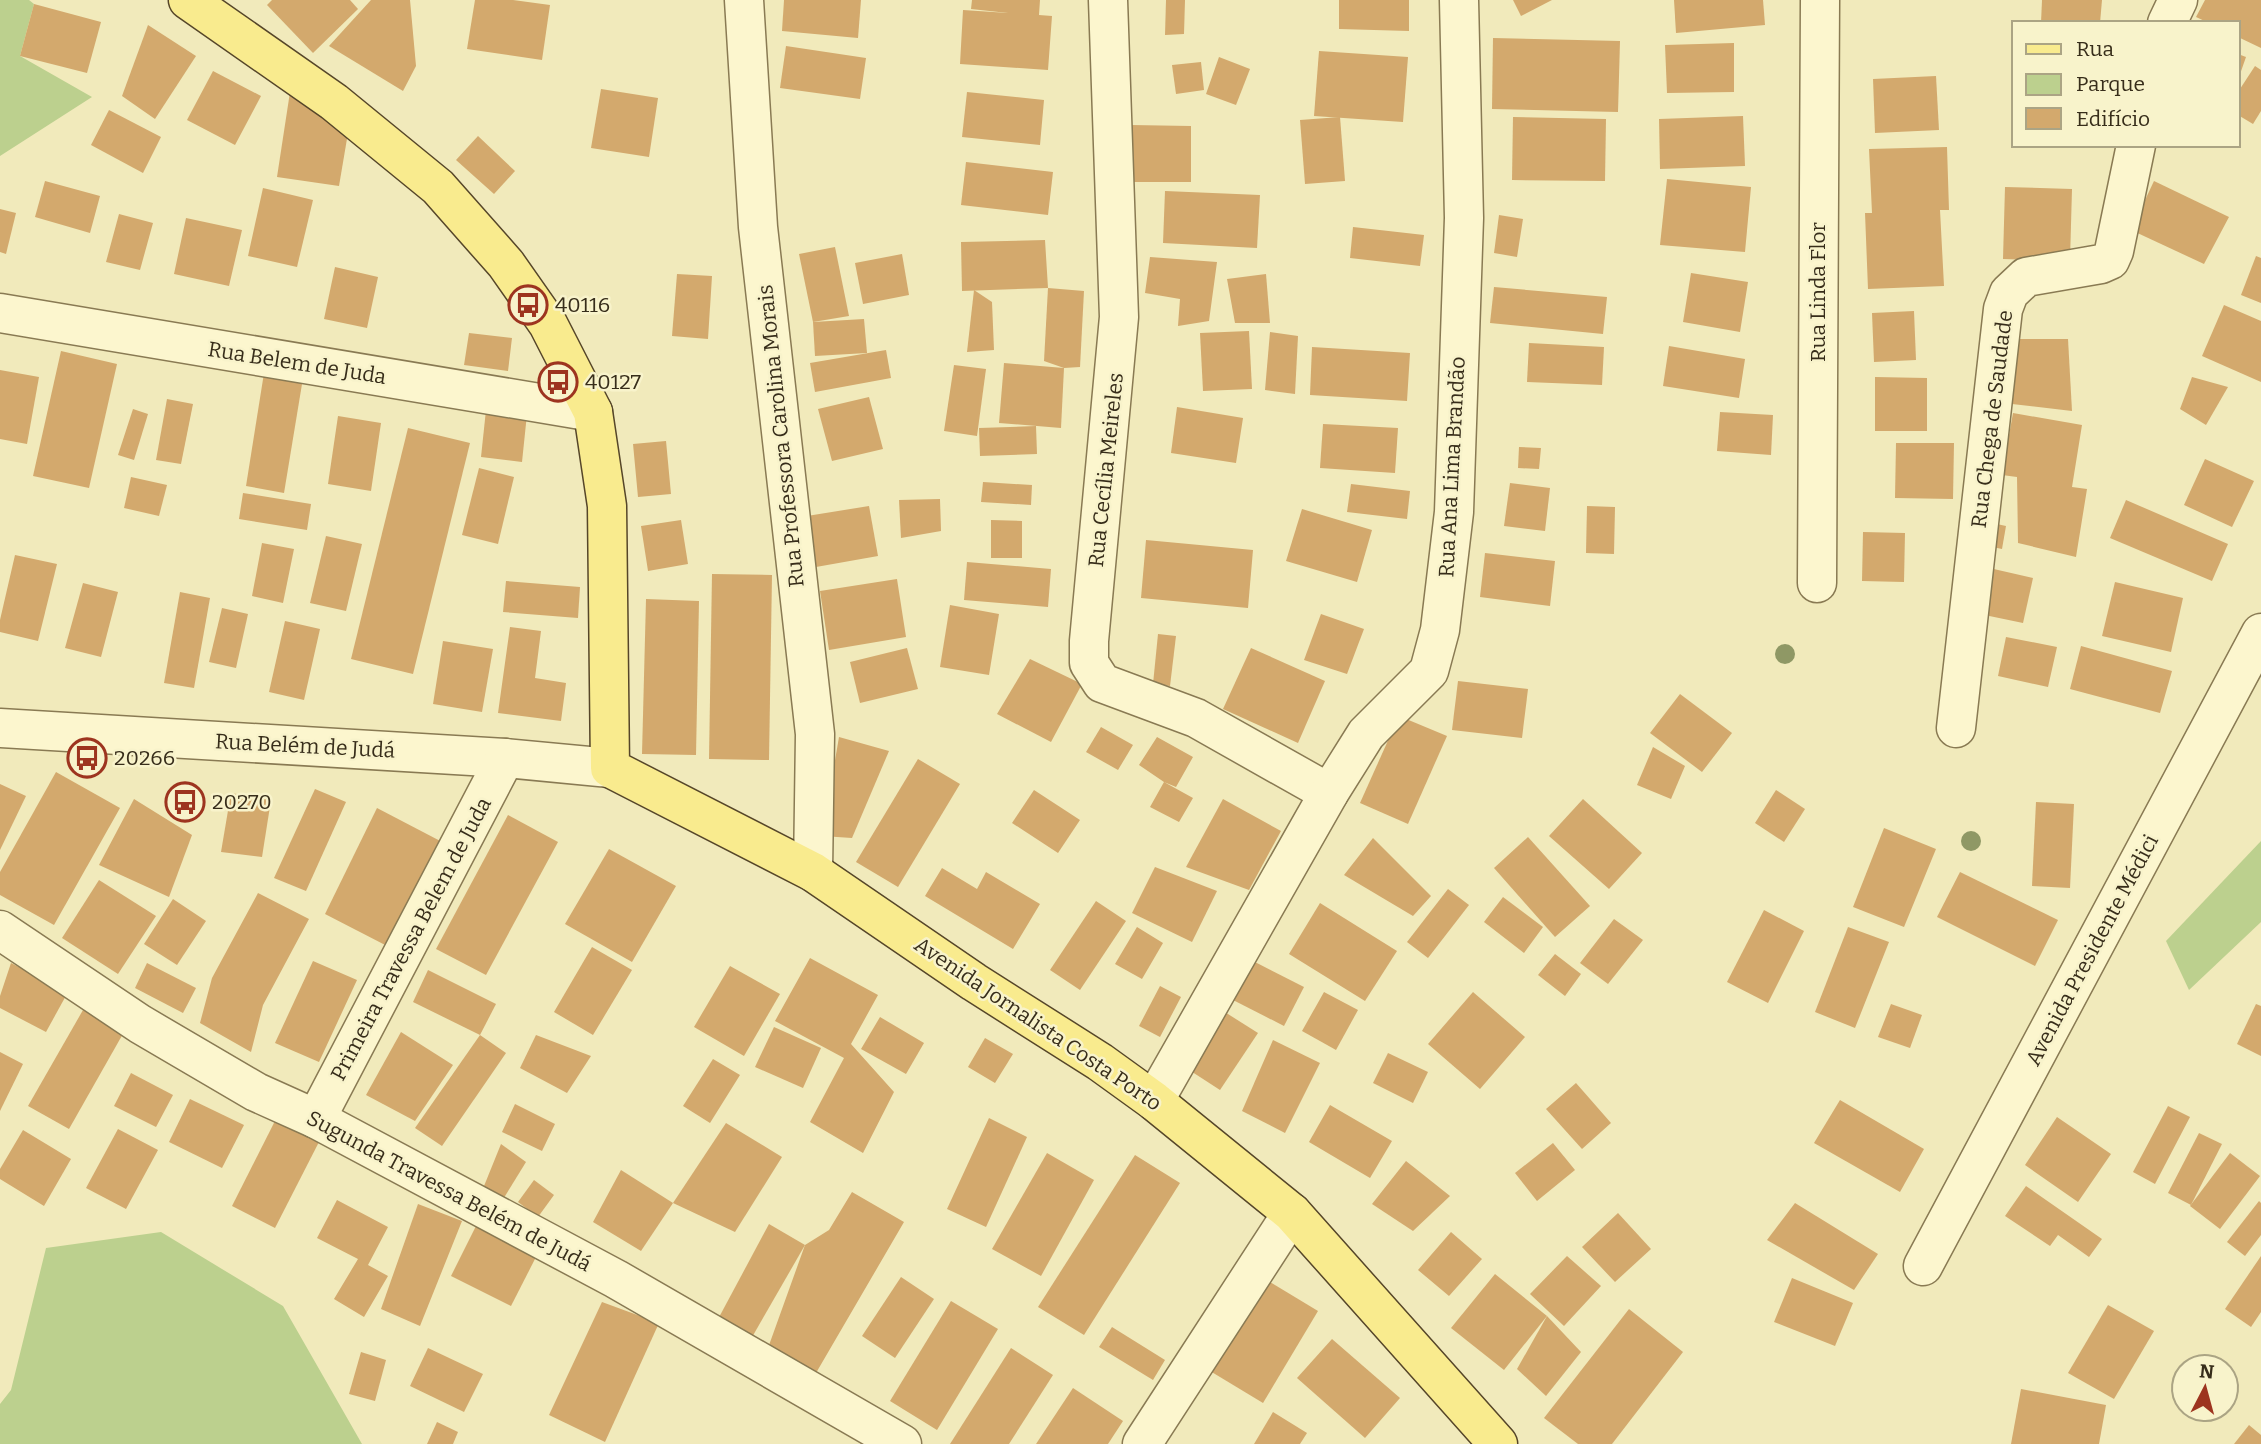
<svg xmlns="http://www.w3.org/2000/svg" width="2261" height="1444" font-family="Bitter,serif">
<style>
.green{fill:#bcd08e}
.building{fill:#d3a96d}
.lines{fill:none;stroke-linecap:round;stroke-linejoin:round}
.minor-casing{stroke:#897a53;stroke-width:41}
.major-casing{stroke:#564629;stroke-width:41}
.minor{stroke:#fcf6ce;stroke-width:38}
.major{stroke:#f9eb8e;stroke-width:38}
.tree{fill:#8f9865}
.labels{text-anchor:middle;stroke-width:5;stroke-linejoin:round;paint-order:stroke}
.street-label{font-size:21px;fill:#372d1a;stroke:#f8f3cb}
.poi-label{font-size:21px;fill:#372d1a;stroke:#f8f3cb;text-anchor:start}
</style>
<rect width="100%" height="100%" fill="#f1eabb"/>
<g class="green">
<polygon points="0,0 29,0 34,4 20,56 92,97 0,156"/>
<polygon points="2261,841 2261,922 2189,990 2166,941"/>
<polygon points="161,1232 283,1306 362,1444 0,1444 0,1404 11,1390 46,1248"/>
</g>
<g class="building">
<polygon points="272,0 350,0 358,9 313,53 267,5"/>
<polygon points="371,0 410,0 416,66 403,91 329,46"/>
<polygon points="475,0 513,0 550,5 542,60 467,49"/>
<polygon points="784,0 861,0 858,38 782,31"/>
<polygon points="972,0 1040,0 1039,15 1052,16 1048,70 960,64 963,10 1008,13 971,9"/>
<polygon points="1166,0 1185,0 1184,34 1165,35"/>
<polygon points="1339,0 1409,0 1409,31 1339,29"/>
<polygon points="1513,0 1552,0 1521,16"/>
<polygon points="1674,0 1763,0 1765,25 1676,33"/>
<polygon points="2042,0 2102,0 2100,23 2041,23"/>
<polygon points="2205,0 2261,0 2261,48 2238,37 2238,23 2209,23 2196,17"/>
<polygon points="34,4 101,22 87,73 20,56"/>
<polygon points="148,25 196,56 155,119 122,96"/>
<polygon points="1493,38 1620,41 1618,112 1492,109"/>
<polygon points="1734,43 1734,92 1667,93 1665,45"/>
<polygon points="786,46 866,58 860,99 780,88"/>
<polygon points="1319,51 1408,57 1403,122 1314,116"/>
<polygon points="2238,54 2246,57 2239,77 2238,77"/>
<polygon points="1219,57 1250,69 1236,105 1206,94"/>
<polygon points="1201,62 1204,90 1176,94 1172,65"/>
<polygon points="2255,66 2261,70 2261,111 2253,124 2238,115 2238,92"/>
<polygon points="213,71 261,96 235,145 187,120"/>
<polygon points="1936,76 1939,130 1875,133 1873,79"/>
<polygon points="601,89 658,98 649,157 591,148"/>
<polygon points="290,92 350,121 339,186 277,177"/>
<polygon points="967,92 1044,100 1040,145 962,137"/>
<polygon points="109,110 161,137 143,173 91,145"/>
<polygon points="1743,116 1745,166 1660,169 1659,119"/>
<polygon points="1340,117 1345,181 1305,184 1300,120"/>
<polygon points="1513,117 1606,119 1605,181 1512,180"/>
<polygon points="1131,125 1191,126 1191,182 1133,182"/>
<polygon points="478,136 515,171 494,194 456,160"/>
<polygon points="1947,147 1949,210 1940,210 1944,286 1868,289 1865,213 1872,213 1869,149"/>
<polygon points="966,162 1053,172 1048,215 961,205"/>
<polygon points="1667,179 1751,187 1745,252 1660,245"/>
<polygon points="45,181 100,196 90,233 35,217"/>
<polygon points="2154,181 2229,217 2204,264 2131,230"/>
<polygon points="2005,187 2072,189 2070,261 2003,259"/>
<polygon points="263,188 313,200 297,267 248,256"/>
<polygon points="1165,191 1260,195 1257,248 1163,243"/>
<polygon points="0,209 16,213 6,254 0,252"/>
<polygon points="119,214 153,223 140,270 106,262"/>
<polygon points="1499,215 1523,219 1517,257 1494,253"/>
<polygon points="186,218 242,230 229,286 174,274"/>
<polygon points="1353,227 1424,235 1420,266 1350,258"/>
<polygon points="1045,240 1048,288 962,291 961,242"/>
<polygon points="835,247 849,316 813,322 799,254"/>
<polygon points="902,254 909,295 863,304 855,263"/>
<polygon points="2256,256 2261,258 2261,303 2241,295"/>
<polygon points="1150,257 1217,262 1209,321 1178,326 1180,299 1145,293"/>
<polygon points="335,267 378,277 367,328 324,319"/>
<polygon points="1691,273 1748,282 1740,332 1683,322"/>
<polygon points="677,274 712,276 708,339 672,336"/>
<polygon points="1266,274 1270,323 1235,323 1227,279"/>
<polygon points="1494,287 1607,297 1603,334 1490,323"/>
<polygon points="1048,288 1084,291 1080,367 1064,368 1044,361"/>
<polygon points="974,290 992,302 994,350 967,352"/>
<polygon points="2224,305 2261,321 2261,382 2202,356"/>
<polygon points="1914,311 1916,360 1874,362 1872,313"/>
<polygon points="864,319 867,353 815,356 813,322"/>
<polygon points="1249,331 1252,389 1203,391 1200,333"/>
<polygon points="1270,332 1298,336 1295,394 1265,390"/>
<polygon points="469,333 512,338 508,371 464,365"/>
<polygon points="2014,339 2068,339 2072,411 2012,404"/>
<polygon points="1529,343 1604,347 1602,385 1527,382"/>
<polygon points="1669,346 1745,359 1739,398 1663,386"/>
<polygon points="1312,347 1410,353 1407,401 1310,395"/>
<polygon points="886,350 891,378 815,392 810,363"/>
<polygon points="61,351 117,364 89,488 33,476"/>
<polygon points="1004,363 1064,368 1061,428 999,423"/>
<polygon points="954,365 986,369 977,436 944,431"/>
<polygon points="0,370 39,377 27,444 0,439"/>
<polygon points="264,373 303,378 284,493 246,486"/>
<polygon points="1875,377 1927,378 1927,431 1875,431"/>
<polygon points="2192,377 2228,387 2206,425 2180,409"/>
<polygon points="869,397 883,449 832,461 818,409"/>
<polygon points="167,399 193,404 181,464 156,460"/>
<polygon points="1177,407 1243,418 1236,463 1171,453"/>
<polygon points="133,409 148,414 134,460 118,455"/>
<polygon points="486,410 527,414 522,462 481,457"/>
<polygon points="1720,412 1773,415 1771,455 1717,451"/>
<polygon points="2013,413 2082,425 2072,487 2087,489 2076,557 2018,543 2017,477 2002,475"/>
<polygon points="338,416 381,423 371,491 328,484"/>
<polygon points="1323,424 1398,428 1395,473 1320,468"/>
<polygon points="1036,426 1037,454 980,456 979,428"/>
<polygon points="408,428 470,443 413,674 351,659"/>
<polygon points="666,441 671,494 638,497 633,444"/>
<polygon points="1896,443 1954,443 1953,499 1895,498"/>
<polygon points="1519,447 1541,448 1539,469 1518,468"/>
<polygon points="2205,459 2254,481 2232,527 2184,505"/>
<polygon points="479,468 514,477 498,544 462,535"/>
<polygon points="131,477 167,485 159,516 124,508"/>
<polygon points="983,482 1032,485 1031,505 981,502"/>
<polygon points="1510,483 1550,488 1545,531 1504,526"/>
<polygon points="1351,484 1410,491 1407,519 1347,512"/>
<polygon points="243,493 311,504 307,530 239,519"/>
<polygon points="940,499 941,531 901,538 899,500"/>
<polygon points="2126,500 2228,544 2212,581 2110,538"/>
<polygon points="869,506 878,556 816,567 807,516"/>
<polygon points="1587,506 1615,507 1614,554 1586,553"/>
<polygon points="1302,509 1372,530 1357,582 1286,561"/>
<polygon points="681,520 688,564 648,571 641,526"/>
<polygon points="991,520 1022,521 1022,558 991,558"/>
<polygon points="1983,521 2006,526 2002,549 1978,544"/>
<polygon points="1863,532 1905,533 1904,582 1862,581"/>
<polygon points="326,536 362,544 346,611 310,603"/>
<polygon points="1146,540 1253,550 1248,608 1141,598"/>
<polygon points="262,543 294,549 283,603 252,596"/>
<polygon points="1485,553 1555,561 1550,606 1480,597"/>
<polygon points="15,555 57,564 38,641 0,632 0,620"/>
<polygon points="967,562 1051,569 1048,607 964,600"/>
<polygon points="1985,567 2033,578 2023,623 1975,613"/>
<polygon points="712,574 772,575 769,760 709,759"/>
<polygon points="897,579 906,637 829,650 820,591"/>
<polygon points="506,581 580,587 578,618 503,612"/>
<polygon points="2115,582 2183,598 2171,652 2102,636"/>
<polygon points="83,583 118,592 101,657 65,648"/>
<polygon points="180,592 210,598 194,688 164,683"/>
<polygon points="646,599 699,601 696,755 642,754"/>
<polygon points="950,605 999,614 989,675 940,667"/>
<polygon points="222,608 248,614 236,668 209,662"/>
<polygon points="1321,614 1364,629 1347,674 1304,660"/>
<polygon points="285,621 320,629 304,700 269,692"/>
<polygon points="510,627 541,631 535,678 566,683 561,721 498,713"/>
<polygon points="1158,634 1176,636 1170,686 1153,684"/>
<polygon points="2006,637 2057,647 2048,687 1998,676"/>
<polygon points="443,641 493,649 482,712 433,704"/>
<polygon points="2081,646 2172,671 2160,713 2070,689"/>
<polygon points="907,648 918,689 860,703 850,662"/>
<polygon points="1251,648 1325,681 1298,743 1223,709"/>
<polygon points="1030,659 1082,684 1051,742 997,714"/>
<polygon points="1458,681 1528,689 1522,738 1452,730"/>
<polygon points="1680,694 1732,733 1702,772 1650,733"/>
<polygon points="1399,716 1447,736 1408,824 1360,803"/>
<polygon points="1101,727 1133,745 1118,770 1086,752"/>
<polygon points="839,737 889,751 852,838 822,836"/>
<polygon points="1157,737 1193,757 1176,787 1164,782 1193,798 1179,822 1150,807 1164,782 1139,765"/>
<polygon points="1653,747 1685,766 1671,799 1637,785"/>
<polygon points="918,759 960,784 898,887 856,862"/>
<polygon points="56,772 120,808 54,925 0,895 0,872"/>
<polygon points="0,784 26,796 0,850"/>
<polygon points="315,789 346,802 306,891 274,878"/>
<polygon points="1034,790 1080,820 1058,853 1012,823"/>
<polygon points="1776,790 1805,809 1784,842 1755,823"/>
<polygon points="231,793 271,800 262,857 221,852"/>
<polygon points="134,799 192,835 169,897 99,865"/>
<polygon points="1223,799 1281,831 1249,890 1186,867"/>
<polygon points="1583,799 1642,853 1609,889 1549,836"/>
<polygon points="2036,802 2074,804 2070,888 2032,886"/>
<polygon points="377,808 446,844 389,947 325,914"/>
<polygon points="508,815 558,842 486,975 436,949"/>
<polygon points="1884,828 1936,849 1904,927 1853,907"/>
<polygon points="1528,837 1590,906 1555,937 1494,868"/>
<polygon points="1373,838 1431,896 1413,916 1344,875"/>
<polygon points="609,849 676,886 632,962 565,924"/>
<polygon points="1155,867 1217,891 1192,942 1132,913"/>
<polygon points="942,868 977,889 986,872 1040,904 1013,949 925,896"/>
<polygon points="1960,872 2058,920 2035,966 1937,917"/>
<polygon points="99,880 156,916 118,974 62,938"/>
<polygon points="1448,889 1469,905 1428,958 1407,942"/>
<polygon points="258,893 309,919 263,1005 251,1052 200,1023 212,978"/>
<polygon points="1503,897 1543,927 1524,953 1484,922"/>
<polygon points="173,899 206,921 177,965 144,944"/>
<polygon points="1096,901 1126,921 1080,990 1050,970"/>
<polygon points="1320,903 1397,951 1365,1001 1289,954"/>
<polygon points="1764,910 1804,931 1768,1003 1727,982"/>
<polygon points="1614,919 1643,940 1608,984 1580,963"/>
<polygon points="1137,927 1163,943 1142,979 1115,964"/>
<polygon points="1848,927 1889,942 1855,1028 1815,1012"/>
<polygon points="592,947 632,970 593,1035 554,1012"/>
<polygon points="1555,954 1581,974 1565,996 1538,975"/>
<polygon points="810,958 878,995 851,1044 894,1092 863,1153 810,1122 844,1058 775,1021"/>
<polygon points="313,961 357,980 319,1062 275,1043"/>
<polygon points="1253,961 1304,987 1284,1026 1233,1000"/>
<polygon points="11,963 68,992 46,1032 0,1008 0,996"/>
<polygon points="147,963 196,988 183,1013 135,988"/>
<polygon points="730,966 780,994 744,1056 694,1027"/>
<polygon points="428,970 496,1004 480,1035 413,1002"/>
<polygon points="1160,986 1181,997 1160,1037 1139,1026"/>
<polygon points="1324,992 1358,1010 1336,1050 1302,1031"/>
<polygon points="1473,992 1525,1037 1480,1089 1428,1044"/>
<polygon points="1891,1004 1922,1015 1910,1048 1878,1037"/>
<polygon points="2256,1004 2261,1006 2261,1056 2237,1044"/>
<polygon points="1220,1009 1258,1033 1220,1090 1183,1066"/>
<polygon points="83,1010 124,1032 69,1129 28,1106"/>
<polygon points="880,1017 924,1043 906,1074 861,1049"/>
<polygon points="774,1027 821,1048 803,1088 755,1067"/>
<polygon points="401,1032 453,1065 415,1121 366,1095"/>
<polygon points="480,1035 506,1053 442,1146 415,1128"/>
<polygon points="536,1035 591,1056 567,1093 520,1068"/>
<polygon points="985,1038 1013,1054 995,1083 968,1067"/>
<polygon points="1273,1040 1320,1063 1285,1133 1242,1111"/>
<polygon points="0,1052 23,1064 0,1111"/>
<polygon points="1388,1053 1428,1072 1413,1103 1373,1083"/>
<polygon points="713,1059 740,1075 710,1123 683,1106"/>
<polygon points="131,1073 173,1095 156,1127 114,1106"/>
<polygon points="1576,1083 1611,1123 1582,1149 1546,1109"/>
<polygon points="190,1099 244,1125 222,1168 169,1142"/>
<polygon points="1840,1100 1924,1149 1900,1192 1814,1143"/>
<polygon points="515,1104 555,1124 542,1151 502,1132"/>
<polygon points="1330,1105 1392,1141 1370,1178 1309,1142"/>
<polygon points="2168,1106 2190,1117 2155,1184 2133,1172"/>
<polygon points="277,1117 321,1138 275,1228 232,1206"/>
<polygon points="2057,1117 2111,1154 2078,1202 2025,1165"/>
<polygon points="989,1118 1027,1137 986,1227 947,1209"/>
<polygon points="726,1123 782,1157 735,1232 673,1203"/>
<polygon points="118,1129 158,1150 126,1209 86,1188"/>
<polygon points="23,1130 71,1159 44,1206 0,1179 0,1169"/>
<polygon points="2199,1133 2222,1144 2191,1205 2168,1193"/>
<polygon points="1553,1143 1575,1170 1537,1201 1515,1173"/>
<polygon points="501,1144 526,1162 502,1201 482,1191"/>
<polygon points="1047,1153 1094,1180 1041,1276 992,1249"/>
<polygon points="2230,1153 2260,1176 2220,1229 2190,1206"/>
<polygon points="1135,1155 1180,1183 1084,1335 1038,1307"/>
<polygon points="1406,1161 1450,1196 1413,1231 1372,1204"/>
<polygon points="621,1170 673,1203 641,1251 593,1222"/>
<polygon points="534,1180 554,1195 538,1217 518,1202"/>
<polygon points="2026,1186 2102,1239 2089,1257 2058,1235 2050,1246 2005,1216"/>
<polygon points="852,1192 904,1222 816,1373 768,1348 805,1245 829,1230"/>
<polygon points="337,1200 388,1227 368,1265 388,1276 364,1317 334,1299 358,1259 317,1238"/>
<polygon points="2259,1201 2261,1203 2261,1235 2245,1256 2227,1242"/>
<polygon points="1795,1203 1878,1254 1854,1290 1767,1240"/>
<polygon points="418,1204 462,1221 420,1326 381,1309"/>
<polygon points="1618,1213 1651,1249 1615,1282 1582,1247"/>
<polygon points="769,1224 805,1245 751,1339 717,1321"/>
<polygon points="476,1226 536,1257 511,1306 451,1276"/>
<polygon points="1451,1232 1482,1259 1449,1296 1418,1270"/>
<polygon points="1567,1256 1601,1286 1564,1326 1530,1294"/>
<polygon points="2261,1256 2261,1312 2251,1327 2225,1309"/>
<polygon points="1495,1274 1547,1316 1504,1370 1451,1328"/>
<polygon points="901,1277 934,1299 895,1358 862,1336"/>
<polygon points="1792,1278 1853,1303 1835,1346 1774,1322"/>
<polygon points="1265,1279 1318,1311 1263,1403 1210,1371"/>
<polygon points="951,1301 998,1329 937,1430 890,1401"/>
<polygon points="602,1302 659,1323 605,1442 549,1415"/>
<polygon points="2108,1305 2154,1331 2114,1399 2068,1373"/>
<polygon points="1629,1309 1683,1352 1612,1444 1578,1444 1544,1418"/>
<polygon points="1547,1316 1581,1352 1546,1396 1517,1369"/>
<polygon points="1112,1327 1165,1360 1153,1380 1099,1347"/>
<polygon points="1332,1339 1400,1398 1365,1438 1297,1378"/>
<polygon points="428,1348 483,1374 464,1412 410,1386"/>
<polygon points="1011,1348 1053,1375 1009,1444 950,1444"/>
<polygon points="361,1352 386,1360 375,1401 349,1394"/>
<polygon points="1073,1388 1123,1421 1108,1444 1036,1444"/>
<polygon points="2021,1389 2106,1405 2099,1444 2011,1444"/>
<polygon points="1273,1412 1307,1433 1300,1444 1254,1444"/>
<polygon points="437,1422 458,1432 453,1444 427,1444"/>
<polygon points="2249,1425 2261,1435 2261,1444 2234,1444"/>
</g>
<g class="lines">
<g class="minor-casing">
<g id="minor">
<polyline points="744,0 758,227 815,734 813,872"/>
<polyline points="1108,0 1119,317 1089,641 1089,663 1102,683 1196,718 1329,793"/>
<polyline points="2167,23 2178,0"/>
<polyline points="0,313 593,412"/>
<polyline points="1817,583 1820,0"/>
<polyline points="0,728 505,758 610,768"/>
<polyline points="1956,728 2003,309 2009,293 2026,277 2101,264 2110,260 2114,251 2136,145"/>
<polyline points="0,930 140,1024 256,1092 316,1119 616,1279 902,1444"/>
<polyline points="1154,1101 1329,793 1366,734 1429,671 1440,630 1454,512 1464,218 1459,0"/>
<polyline points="316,1119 505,758"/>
<polyline points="1923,1266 2261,633"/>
<polyline points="1142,1444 1292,1213"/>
</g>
</g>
<g class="major-casing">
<polyline id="major" points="188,0 334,102 438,187 506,264 548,324 593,412 607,506 610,768 813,872 974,982 1100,1062 1154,1101 1292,1213 1498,1444"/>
</g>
<use href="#minor" class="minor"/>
<use href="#major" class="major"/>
</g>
<g class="tree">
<circle cx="1785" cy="654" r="10"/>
<circle cx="1971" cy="841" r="10"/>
</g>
<defs>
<g id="bus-ring" transform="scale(2.0125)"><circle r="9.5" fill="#f8f3cb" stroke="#9d341f" stroke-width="1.5"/><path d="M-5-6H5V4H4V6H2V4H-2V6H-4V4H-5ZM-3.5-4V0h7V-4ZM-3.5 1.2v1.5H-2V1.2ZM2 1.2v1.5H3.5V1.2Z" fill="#9d341f"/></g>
</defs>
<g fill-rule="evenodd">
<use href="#bus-ring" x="528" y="305"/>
<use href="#bus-ring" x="558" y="382"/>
<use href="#bus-ring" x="87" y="758"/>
<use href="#bus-ring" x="185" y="802"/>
</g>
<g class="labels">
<g class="street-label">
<text transform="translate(1818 292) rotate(-90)" y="7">Rua Linda Flor</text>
<text transform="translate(297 363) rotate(9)" y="7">Rua Belem de Juda</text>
<text transform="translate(1992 419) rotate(-83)" y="7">Rua Chega de Saudade</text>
<text transform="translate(781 436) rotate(-96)" y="7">Rua Professora Carolina Morais</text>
<text transform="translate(1452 467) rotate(-87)" y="7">Rua Ana Lima Brandão</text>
<text transform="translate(1106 470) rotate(-84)" y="7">Rua Cecília Meireles</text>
<text transform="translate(305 746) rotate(3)" y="7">Rua Belém de Judá</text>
<text transform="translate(411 939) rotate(-62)" y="7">Primeira Travessa Belem de Juda</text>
<text transform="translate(2092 950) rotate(-62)" y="7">Avenida Presidente Médici</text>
<text transform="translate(1038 1024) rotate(34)" y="7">Avenida Jornalista Costa Porto</text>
<text transform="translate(449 1191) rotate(28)" y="7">Sugunda Travessa Belém de Judá</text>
</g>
<g class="poi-label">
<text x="555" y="312">40116</text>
<text x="585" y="389">40127</text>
<text x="114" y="765">20266</text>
<text x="212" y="809">20270</text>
</g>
</g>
<rect x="2012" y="21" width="228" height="126" fill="#f8f3cb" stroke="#aba484" stroke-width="2"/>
<rect x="2026" y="44" width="35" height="10" fill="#f9eb8e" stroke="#aba484" stroke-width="2"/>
<text x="2076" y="56" font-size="21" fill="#372d1a">Rua</text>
<rect x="2026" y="74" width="35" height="21" fill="#bcd08e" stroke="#aba484" stroke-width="2"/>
<text x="2076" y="91" font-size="21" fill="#372d1a">Parque</text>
<rect x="2026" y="108" width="35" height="21" fill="#d3a96d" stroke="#aba484" stroke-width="2"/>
<text x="2076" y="126" font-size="21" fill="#372d1a">Edifício</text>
<g transform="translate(2205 1388) rotate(6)"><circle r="33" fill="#f8f3cb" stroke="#aba484" stroke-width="2"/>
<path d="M0-5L12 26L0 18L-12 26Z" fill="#9d341f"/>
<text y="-10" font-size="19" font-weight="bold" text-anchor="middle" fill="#372d1a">N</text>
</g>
</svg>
